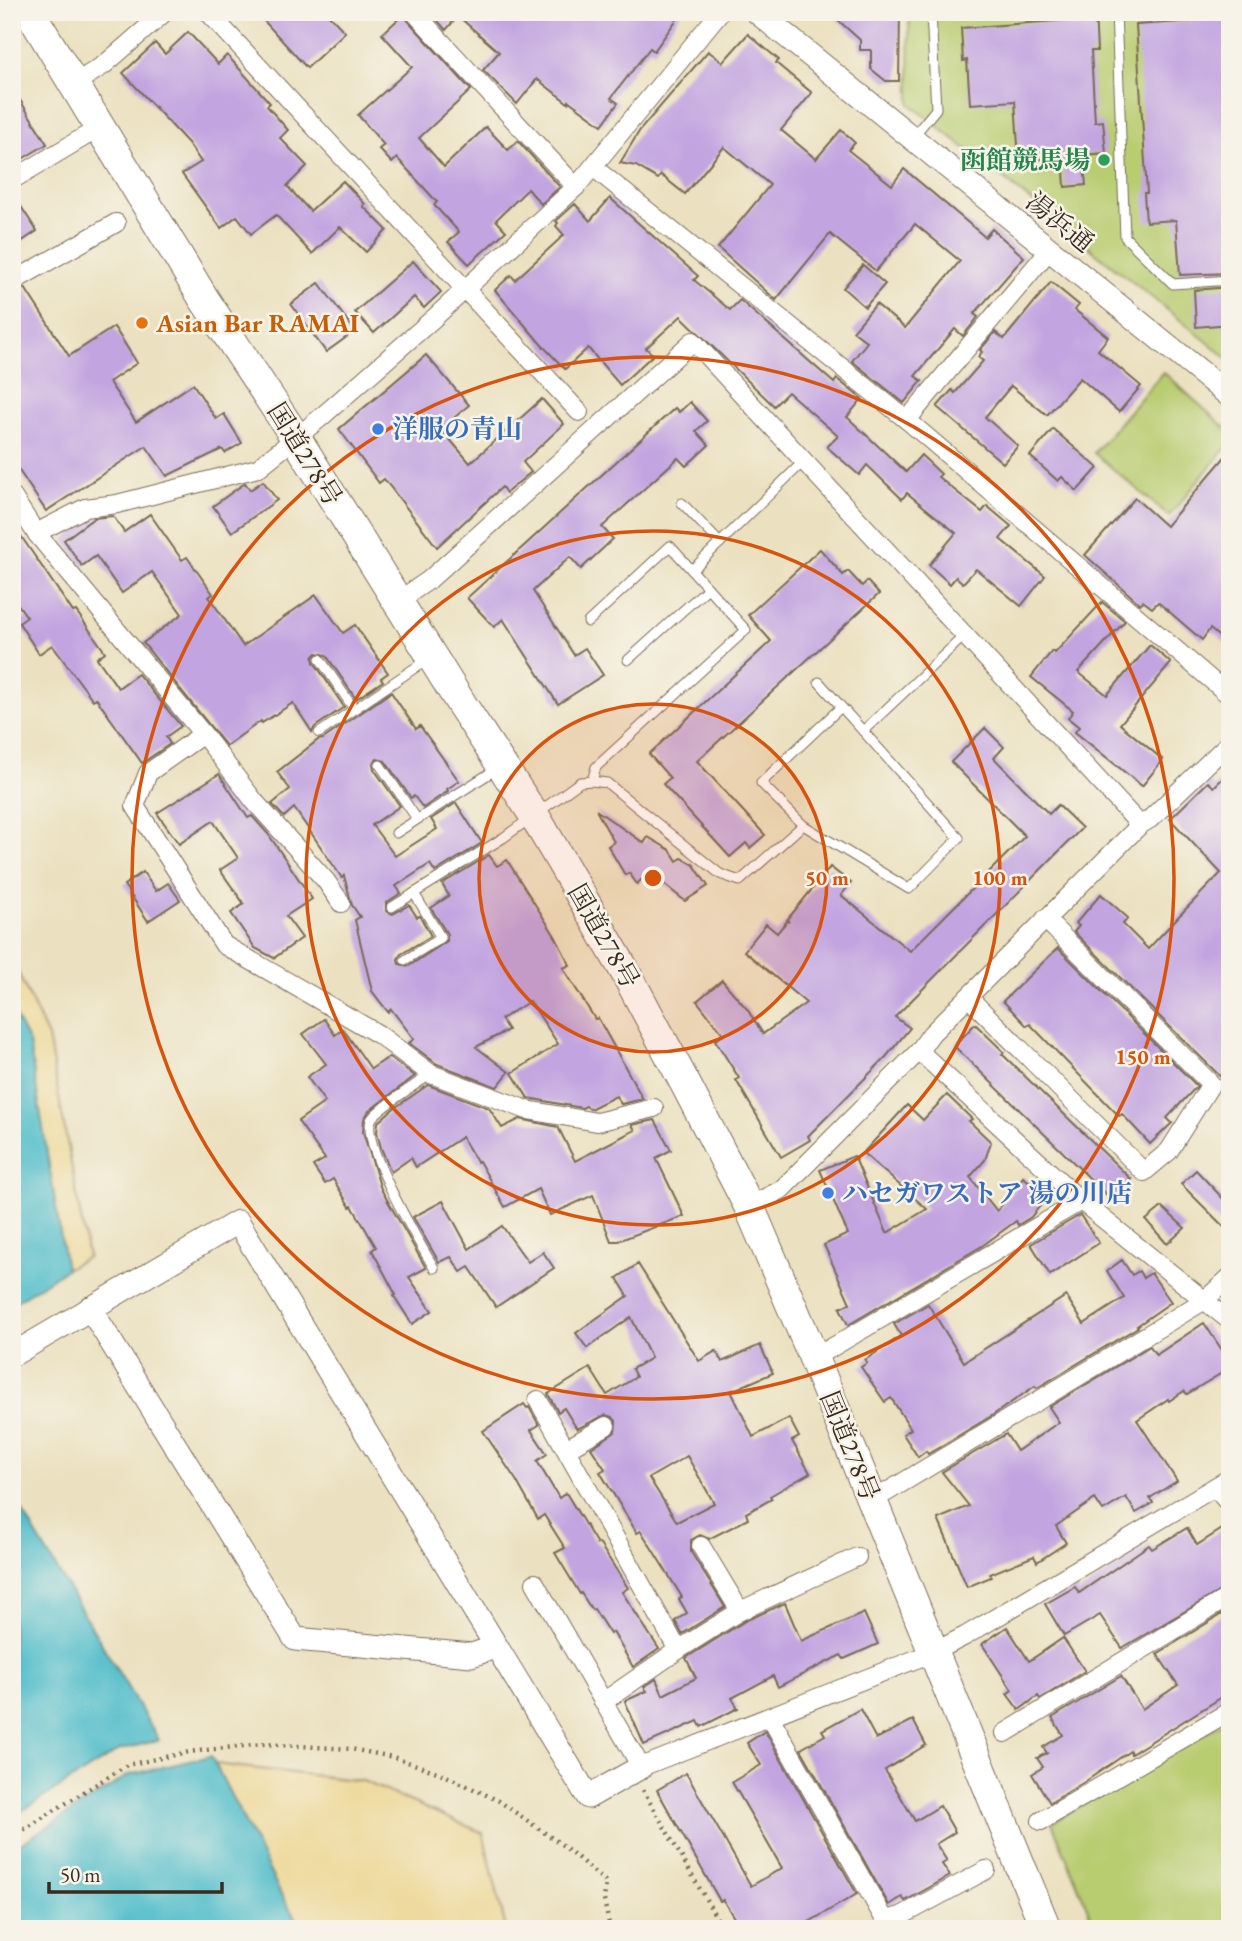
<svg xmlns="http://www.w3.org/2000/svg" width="1242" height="1941" font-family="'EB Garamond','Noto Serif JP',serif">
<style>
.green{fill:#b8cc70;stroke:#7a7b47;stroke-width:2}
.sand{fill:#eeda9e;stroke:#94825e;stroke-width:2}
.water{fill:#52becb;stroke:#467474;stroke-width:2}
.building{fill:#c2a5e0;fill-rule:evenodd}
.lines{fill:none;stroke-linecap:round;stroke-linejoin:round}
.service-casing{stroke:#796a57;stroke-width:11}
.minor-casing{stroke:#796a57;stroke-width:20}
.tertiary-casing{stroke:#796a57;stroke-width:25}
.trunk-casing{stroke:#796a57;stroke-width:32}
.path{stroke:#796a57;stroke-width:4.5;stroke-dasharray:2 5;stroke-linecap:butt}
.service{stroke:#fff;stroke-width:9}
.minor{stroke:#fff;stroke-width:18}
.tertiary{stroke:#fff;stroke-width:23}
.trunk{stroke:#fff;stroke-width:30}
.ring{fill:none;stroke:#d7540e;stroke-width:3.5}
.leisure-dot{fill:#2e9e5b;stroke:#f7f3e8;stroke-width:2.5}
.food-dot{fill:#e8710a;stroke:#f7f3e8;stroke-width:2.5}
.shop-dot{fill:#3f7fe0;stroke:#f7f3e8;stroke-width:2.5}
.labels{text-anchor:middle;stroke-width:5;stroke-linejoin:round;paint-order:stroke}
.leisure-label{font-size:26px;font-weight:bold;fill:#27864d;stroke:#f7f3e8;text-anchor:end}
.street-label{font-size:26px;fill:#3b2a1e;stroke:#f7f3e8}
.food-label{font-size:26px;font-weight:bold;fill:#c56008;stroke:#f7f3e8;text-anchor:start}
.shop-label{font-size:26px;font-weight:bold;fill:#366cbe;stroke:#f7f3e8;text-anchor:start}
.centre{fill:#d7540e;stroke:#f7f3e8;stroke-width:3.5}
.ring-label{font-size:21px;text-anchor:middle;font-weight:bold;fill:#d7540e;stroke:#f7f3e8;stroke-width:5;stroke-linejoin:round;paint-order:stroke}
</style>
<rect width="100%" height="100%" fill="#f7f3e8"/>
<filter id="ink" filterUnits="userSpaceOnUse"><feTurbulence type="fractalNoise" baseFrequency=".0143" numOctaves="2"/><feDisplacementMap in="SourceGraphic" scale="14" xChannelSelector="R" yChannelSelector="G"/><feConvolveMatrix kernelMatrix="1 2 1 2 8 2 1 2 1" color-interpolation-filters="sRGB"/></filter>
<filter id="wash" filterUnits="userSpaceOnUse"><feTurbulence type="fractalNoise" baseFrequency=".00686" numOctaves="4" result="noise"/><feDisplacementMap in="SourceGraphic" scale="28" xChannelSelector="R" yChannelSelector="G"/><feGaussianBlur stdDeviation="1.57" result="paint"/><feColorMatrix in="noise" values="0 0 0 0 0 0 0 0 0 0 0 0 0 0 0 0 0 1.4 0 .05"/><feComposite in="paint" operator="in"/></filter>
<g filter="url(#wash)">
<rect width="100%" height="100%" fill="#ebe1c0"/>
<g class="green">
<polygon points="909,12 1230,12 1230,360 910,104"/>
<polygon points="1163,372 1230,432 1230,443 1169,516 1094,453"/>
<polygon points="1230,1719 1230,1929 1096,1929 1052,1823"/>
</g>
<g class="sand">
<polygon points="12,960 48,1037 88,1257 66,1269 29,1043 12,1010"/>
<polygon points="215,1764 363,1781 483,1833 506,1929 302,1929 283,1898"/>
</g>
<g class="water">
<polygon points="12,1010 29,1043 66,1269 12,1304"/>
<polygon points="12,1494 159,1740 120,1750 12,1817"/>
<polygon points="211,1756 283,1898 302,1929 12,1929 12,1849 129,1775"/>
</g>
<g id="blocks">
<g class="building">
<polygon points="256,12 326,12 345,32 307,68"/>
<polygon points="430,12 682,12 654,51 650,48 611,98 618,103 602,125 569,101 568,103 537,79 517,104 483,70 499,52 458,16 446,30"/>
<polygon points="829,12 900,12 899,81 886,81 871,69 871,50 860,50 860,40"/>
<polygon points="1067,12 1095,12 1097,51 1091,51 1095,122 1103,121 1106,153 1083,155 1086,185 1065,187 1063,157 1019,161 1015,101 970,104 967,60 963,61 961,28 1068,20"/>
<polygon points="1193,12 1230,12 1230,273 1180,275 1176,220 1146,222 1144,193 1147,193 1136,25 1194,21"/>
<polygon points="403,15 471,90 419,138 444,167 486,127 508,150 518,141 560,187 541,204 528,189 496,220 506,231 469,264 448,242 459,232 434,205 437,202 397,158 392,163 379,149 384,145 358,115 412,67 382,34"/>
<polygon points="188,32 218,64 227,55 270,103 267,106 288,130 280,138 307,166 287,186 310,211 343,181 365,204 363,206 387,230 366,252 340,227 312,254 276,215 251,234 237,216 221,228 182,174 201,162 188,143 123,73 155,43 165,54"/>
<polygon points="748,34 779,60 776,63 812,93 781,130 816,159 841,130 855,143 848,150 892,185 904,169 985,237 992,229 1024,257 974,314 978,317 963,336 955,329 915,376 922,381 904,403 852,361 867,342 853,331 876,304 905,328 960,261 915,224 876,271 830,234 776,300 718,248 770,185 724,147 685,194 661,175 658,179 636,166 620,163 640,130 708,51 723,62"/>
<polygon points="12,87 47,144 12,165"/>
<polygon points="12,193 37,231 12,248"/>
<polygon points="610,198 698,276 694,280 730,310 740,300 834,383 837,379 862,399 847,417 906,472 921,455 941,474 938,477 982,512 987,506 1011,526 1000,539 1045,576 1021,606 976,569 963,583 956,577 950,584 929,565 956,533 907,493 902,499 867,465 859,475 827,447 838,436 788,392 774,406 681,316 646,348 653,355 620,385 588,348 565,369 541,344 495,290 511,275 515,280 564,235 556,226 558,223 556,221 575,204 590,221"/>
<polygon points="413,261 441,292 424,308 414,297 374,333 355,312"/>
<polygon points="863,265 885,284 865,307 843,288"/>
<polygon points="1051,282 1079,305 1075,310 1108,337 1098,350 1141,386 1119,412 1080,378 1047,415 1011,386 985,417 1018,446 1003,463 937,407 952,390 955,393 983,361 978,357 982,352 980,350 995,332 1004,339"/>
<polygon points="319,283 355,331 326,352 291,304"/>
<polygon points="1230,287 1230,324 1196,327 1194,290"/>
<polygon points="25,288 69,356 114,327 137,363 109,382 136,422 193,384 216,419 224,414 242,443 225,453 222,449 167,476 146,446 46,511 12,460 12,296"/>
<polygon points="426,355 469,405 441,429 470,463 542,399 564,424 523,462 531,472 506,493 502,487 437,547 384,479 379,483 339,429"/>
<polygon points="690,402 707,421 696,431 709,445 686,466 678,458 602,527 613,539 581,569 570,557 533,591 574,655 585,648 603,675 558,704 503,619 494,627 467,598 675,408 679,412"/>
<polygon points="1053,429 1098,468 1077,491 1062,477 1058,481 1030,456"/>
<polygon points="1230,451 1230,646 1210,629 1202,640 1158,602 1152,608 1143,601 1140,604 1085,555 1135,498 1166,526"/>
<polygon points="263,481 277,500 232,532 213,506 245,483 250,490"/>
<polygon points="150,514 182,560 187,557 213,594 209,597 243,646 316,595 343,633 355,625 388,673 381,678 383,681 356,699 326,655 317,653 313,657 314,662 344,707 315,727 312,732 293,703 262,723 261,721 226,746 143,643 182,614 152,572 122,593 96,556 82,566 64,540 94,518 113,516 124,532"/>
<polygon points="12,523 73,612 76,611 105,652 97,658 118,688 138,674 181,726 166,737 170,744 142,763 96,698 93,700 52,645 39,654 19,623 27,617 12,596"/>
<polygon points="820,549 843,575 848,571 862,586 867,581 879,594 697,761 765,835 750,848 746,843 730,857 663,784 670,778 649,754 771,641 748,615"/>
<polygon points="1102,602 1125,621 1078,672 1107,695 1150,645 1171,663 1120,724 1163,760 1142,786 1075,732 1079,727 1068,718 1073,711 1031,677 1052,651 1055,653"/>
<polygon points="391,692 416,729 420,726 459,781 447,789 448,791 423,808 414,796 411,798 385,761 377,759 373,763 374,769 400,806 372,825 395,856 437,829 431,819 456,803 482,843 435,872 430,864 396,886 401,893 386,903 386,911 393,914 409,905 417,917 420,916 431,936 401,954 398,959 399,964 409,966 447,941 447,934 431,908 449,896 442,884 489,855 497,866 507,860 555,936 570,965 563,968 595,1019 598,1018 643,1099 621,1104 616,1096 590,1109 586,1106 582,1108 528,1098 512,1073 558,1044 530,1001 501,1019 508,1030 476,1047 509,1072 497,1087 437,1064 409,1043 414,1039 391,1009 388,1012 372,991 355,920 360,917 352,905 344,876 342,878 294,808 284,817 272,804 290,789 277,772 318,740 323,739"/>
<polygon points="985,728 1004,747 994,758 1049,814 1058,805 1082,828 895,1017 910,1028 886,1057 808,1136 810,1140 781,1157 736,1080 739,1078 715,1040 724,1035 697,1001 722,980 747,1009 763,1034 806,1003 744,951 766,924 777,933 787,921 789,922 787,920 830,867 851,883 841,895 910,951 1025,836 951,762"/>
<polygon points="1230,771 1230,1086 1074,932 1079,926 1076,923 1101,894 1128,918 1123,924 1148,949 1178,917 1221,873 1170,819 1208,782 1214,787"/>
<polygon points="219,774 248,818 252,816 269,835 312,899 286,916 302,938 274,958 255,948 231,913 244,904 220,870 238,858 213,821 179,844 157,813"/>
<polygon points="596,810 644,843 648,837 670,850 677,861 682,858 694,865 708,886 685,901 649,872 637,884 629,873 625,875 608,846 614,842"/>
<polygon points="143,872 156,891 168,883 180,900 148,921 124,885"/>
<polygon points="1058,948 1197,1086 1167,1118 1172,1123 1150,1144 1122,1114 1119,1116 1030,1024 1027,1026 1003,1001"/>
<polygon points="324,1019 335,1035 343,1029 371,1069 389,1057 415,1076 369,1111 364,1119 363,1132 381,1189 426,1268 409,1277 432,1311 412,1324 394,1296 396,1295 372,1250 376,1247 352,1206 350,1207 333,1179 325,1184 313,1166 325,1159 298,1121 325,1102 307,1077 326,1064 303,1034"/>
<polygon points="975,1024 1004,1052 1002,1054 1131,1179 1112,1200 954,1046"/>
<polygon points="428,1085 489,1108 502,1128 520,1119 558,1127 575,1161 635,1130 632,1125 655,1120 671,1150 656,1158 684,1216 618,1241 611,1241 593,1195 550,1215 538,1189 505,1207 479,1161 477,1162 462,1137 416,1167 411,1158 391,1172 381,1148 377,1132 378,1122 393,1109"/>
<polygon points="947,1095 972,1119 969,1121 991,1142 985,1160 970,1177 997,1211 1023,1177 1048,1196 1031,1217 1018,1225 1016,1221 982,1246 848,1325 840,1308 850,1303 824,1245 848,1234 820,1170 854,1156 887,1233 927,1209 863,1153 907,1105 923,1120"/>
<polygon points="1196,1170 1230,1206 1230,1233 1181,1184"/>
<polygon points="443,1201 469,1249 502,1226 528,1262 543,1252 554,1268 496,1307 469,1267 461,1272 451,1257 439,1262 413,1217"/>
<polygon points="1162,1207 1185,1228 1167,1244 1146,1220"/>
<polygon points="1080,1215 1099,1243 1050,1275 1031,1244"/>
<polygon points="1122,1260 1132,1275 1139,1271 1143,1278 1151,1273 1171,1302 1137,1326 1138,1327 1037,1388 1035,1386 993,1415 928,1454 926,1451 918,1457 903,1434 911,1429 891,1398 885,1402 861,1367 867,1363 865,1360 901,1336 894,1324 928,1304 964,1362 1066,1296 1084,1324 1124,1298 1107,1271"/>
<path d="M638,1264L699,1361L716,1351L722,1362L760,1345L773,1373L731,1391L753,1437L789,1418L799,1437L792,1441L810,1473L770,1496L772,1499L746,1513L748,1519L709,1539L700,1535L691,1540V1552L725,1607L682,1634L675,1621L687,1613L679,1599L682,1597L641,1531L637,1533L600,1472L605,1469L591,1448L615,1432L616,1421L612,1417L605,1415L577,1429L564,1408L558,1412L548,1394L590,1368L607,1395L636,1377L632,1369L651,1358L631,1317L587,1348L576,1333L628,1296L617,1278ZM687,1456L714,1503L677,1522L649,1478Z"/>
<polygon points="1204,1323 1230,1362 1230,1368 1187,1394 1184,1391 1169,1401 1168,1399 1137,1420 1177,1481 1150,1498 1153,1503 1136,1513 1126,1497 1103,1511 1095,1499 1056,1526 1066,1543 1037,1562 1034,1556 990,1574 991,1577 967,1587 938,1519 969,1506 942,1472 1006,1434 1017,1451 1059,1422 1049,1407 1150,1346 1156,1355"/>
<polygon points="524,1404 527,1408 529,1407 539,1425 531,1430 547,1454 537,1461 559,1498 566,1493 597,1544 599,1543 628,1588 622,1592 659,1649 633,1667 613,1632 610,1634 594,1609 592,1610 581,1593 580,1594 555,1553 565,1548 544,1515 538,1519 516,1480 483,1431"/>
<polygon points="1230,1524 1230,1585 1122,1648 1100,1615 1064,1636 1045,1604 1075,1587 1079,1593 1149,1545 1152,1549 1187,1528 1197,1545"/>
<polygon points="785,1603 801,1641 864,1613 878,1644 844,1659 841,1655 778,1687 773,1676 732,1698 738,1708 701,1727 698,1721 644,1745 625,1701 647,1691 644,1687 656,1679 663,1695 696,1678 686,1658 745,1621"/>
<polygon points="1230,1609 1230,1692 1131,1754 1130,1751 1086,1781 1050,1803 1032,1774 1043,1767 1037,1758 1047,1753 1043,1747 1063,1735 1052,1718 1121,1676 1142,1709 1178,1685 1157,1654"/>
<polygon points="1007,1627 1029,1661 1063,1638 1085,1671 1040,1699 1038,1696 1019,1710 1007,1694 1012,1690 982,1644"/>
<polygon points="860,1709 876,1739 913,1720 926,1745 885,1770 915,1821 940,1806 955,1832 936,1844 947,1861 942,1864 950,1876 905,1901 902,1897 889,1905 801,1749 825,1735 822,1730"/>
<polygon points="765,1731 857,1894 797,1929 741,1929 723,1900 720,1901 657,1790 686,1773 751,1886 782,1868 732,1782 761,1765 747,1743"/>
</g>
</g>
</g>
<g filter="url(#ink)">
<use href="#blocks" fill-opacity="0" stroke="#796a57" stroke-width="2"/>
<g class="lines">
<g class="service-casing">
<g id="service">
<polyline points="1116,12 1125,237 1173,284 1230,280"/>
<polyline points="912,138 936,109 931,12"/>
<polyline points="682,503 720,543"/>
<polyline points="692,570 803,462"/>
<polyline points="588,622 670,546 746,630 596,767 592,781"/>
<polyline points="320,659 354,709"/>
<polyline points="628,660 708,588"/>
<polyline points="819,682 959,838 909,889 803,825 761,783 841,707"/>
<polyline points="863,731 964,636"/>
<polyline points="319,733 428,659"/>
<polyline points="380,765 417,819"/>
<polyline points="396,833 498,768"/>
<polyline points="392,907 503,838 580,782 592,781 607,783 720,874 740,881 803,825"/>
<polyline points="405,960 441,938 414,893"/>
<path d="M431,1074C420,1082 375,1110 371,1120C361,1146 419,1242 434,1268"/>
</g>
</g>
<g class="minor-casing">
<g id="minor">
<polyline points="208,12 579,412"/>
<polyline points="414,12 576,187"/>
<polyline points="72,85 104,65 165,12"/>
<polyline points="593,167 907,420 1230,696"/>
<polyline points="12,180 99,128"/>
<polyline points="12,282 116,223"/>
<polyline points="907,420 1050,249"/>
<polyline points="12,496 36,533 203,734 148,773 135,806 224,945 378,1034 431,1074 527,1110 597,1122 654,1108"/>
<polyline points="36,533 85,508 117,504 258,468 319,419 434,318 576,187 720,12"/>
<polyline points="398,601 429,580 693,341 1140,825"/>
<polyline points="203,734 255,802 326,881 341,903"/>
<polyline points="968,997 1144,1172 1169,1151 1211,1084 1045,919"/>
<polyline points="919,1051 1081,1201 1230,1321"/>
<polyline points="749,1206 781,1190 919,1051 931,1034 1140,825 1150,819 1230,742"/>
<polyline points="814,1358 1081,1201"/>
<polyline points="538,1400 678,1650"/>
<polyline points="566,1449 606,1426"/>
<polyline points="1215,1487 1230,1505"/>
<polyline points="872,1501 1205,1300 1230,1277"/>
<polyline points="701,1546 740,1611"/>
<polyline points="535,1583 641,1767 934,1652 965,1636 1230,1478"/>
<polyline points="603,1702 678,1650 740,1611 857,1557"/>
<polyline points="770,1717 885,1920 901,1916 986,1870"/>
<polyline points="1005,1733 1230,1596"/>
<polyline points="1041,1821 1230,1711"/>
</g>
</g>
<g class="tertiary-casing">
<g id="tertiary">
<polyline points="757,12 1230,396"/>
<polyline points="90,1308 295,1639 472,1655 495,1647"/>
<polyline points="12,1355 238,1222 588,1797 641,1767"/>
</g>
</g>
<g class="trunk-casing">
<polyline id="trunk" points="30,12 204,299 296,438 462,705 534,815 626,973 687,1087 749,1206 814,1358 1046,1929"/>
</g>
<g class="path">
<polyline points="643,1790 723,1929"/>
<polyline points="12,1837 127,1765 189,1752 263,1744 351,1749 393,1757 440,1773 499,1801 565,1847 606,1882 604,1900 610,1929"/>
</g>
<use href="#service" class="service"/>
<use href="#minor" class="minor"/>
<use href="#tertiary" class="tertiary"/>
<use href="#trunk" class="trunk"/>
</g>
</g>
<circle cx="653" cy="878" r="174" fill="#d7540e" fill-opacity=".12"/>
<g class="ring">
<circle cx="653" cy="878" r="174"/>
<circle cx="653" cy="878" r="347"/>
<circle cx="653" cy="878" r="521"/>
</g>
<circle class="leisure-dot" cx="1104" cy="160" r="7"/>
<circle class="food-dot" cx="142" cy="323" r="7"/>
<g class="shop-dot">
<circle cx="378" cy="429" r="7"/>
<circle cx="828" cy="1193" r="7"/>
</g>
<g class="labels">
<g class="leisure-label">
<text x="1090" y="169">函館競馬場</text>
</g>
<g class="street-label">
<text transform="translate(1060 222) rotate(39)" y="9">湯浜通</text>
<text transform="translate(305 454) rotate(58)" y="9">国道278号</text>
<text transform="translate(604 936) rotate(60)" y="9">国道278号</text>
<text transform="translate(850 1446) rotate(68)" y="9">国道278号</text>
</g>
<g class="food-label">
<text x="156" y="332">Asian Bar RAMAI</text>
</g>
<g class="shop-label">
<text x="392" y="438">洋服の青山</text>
<text x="842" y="1202">ハセガワストア 湯の川店</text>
</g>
</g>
<circle cx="653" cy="878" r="10" class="centre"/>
<g class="ring-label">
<text x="827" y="885">50 m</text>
<text x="1000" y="885">100 m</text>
<text x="1143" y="1064">150 m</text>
</g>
<rect width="1242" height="1941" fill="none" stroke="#f7f3e8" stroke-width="42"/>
<path d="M49 1882v10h173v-10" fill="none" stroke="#3b2a1e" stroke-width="3.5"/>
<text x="60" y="1882" font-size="21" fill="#3b2a1e" stroke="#f7f3e8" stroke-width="5" paint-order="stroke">50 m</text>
</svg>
